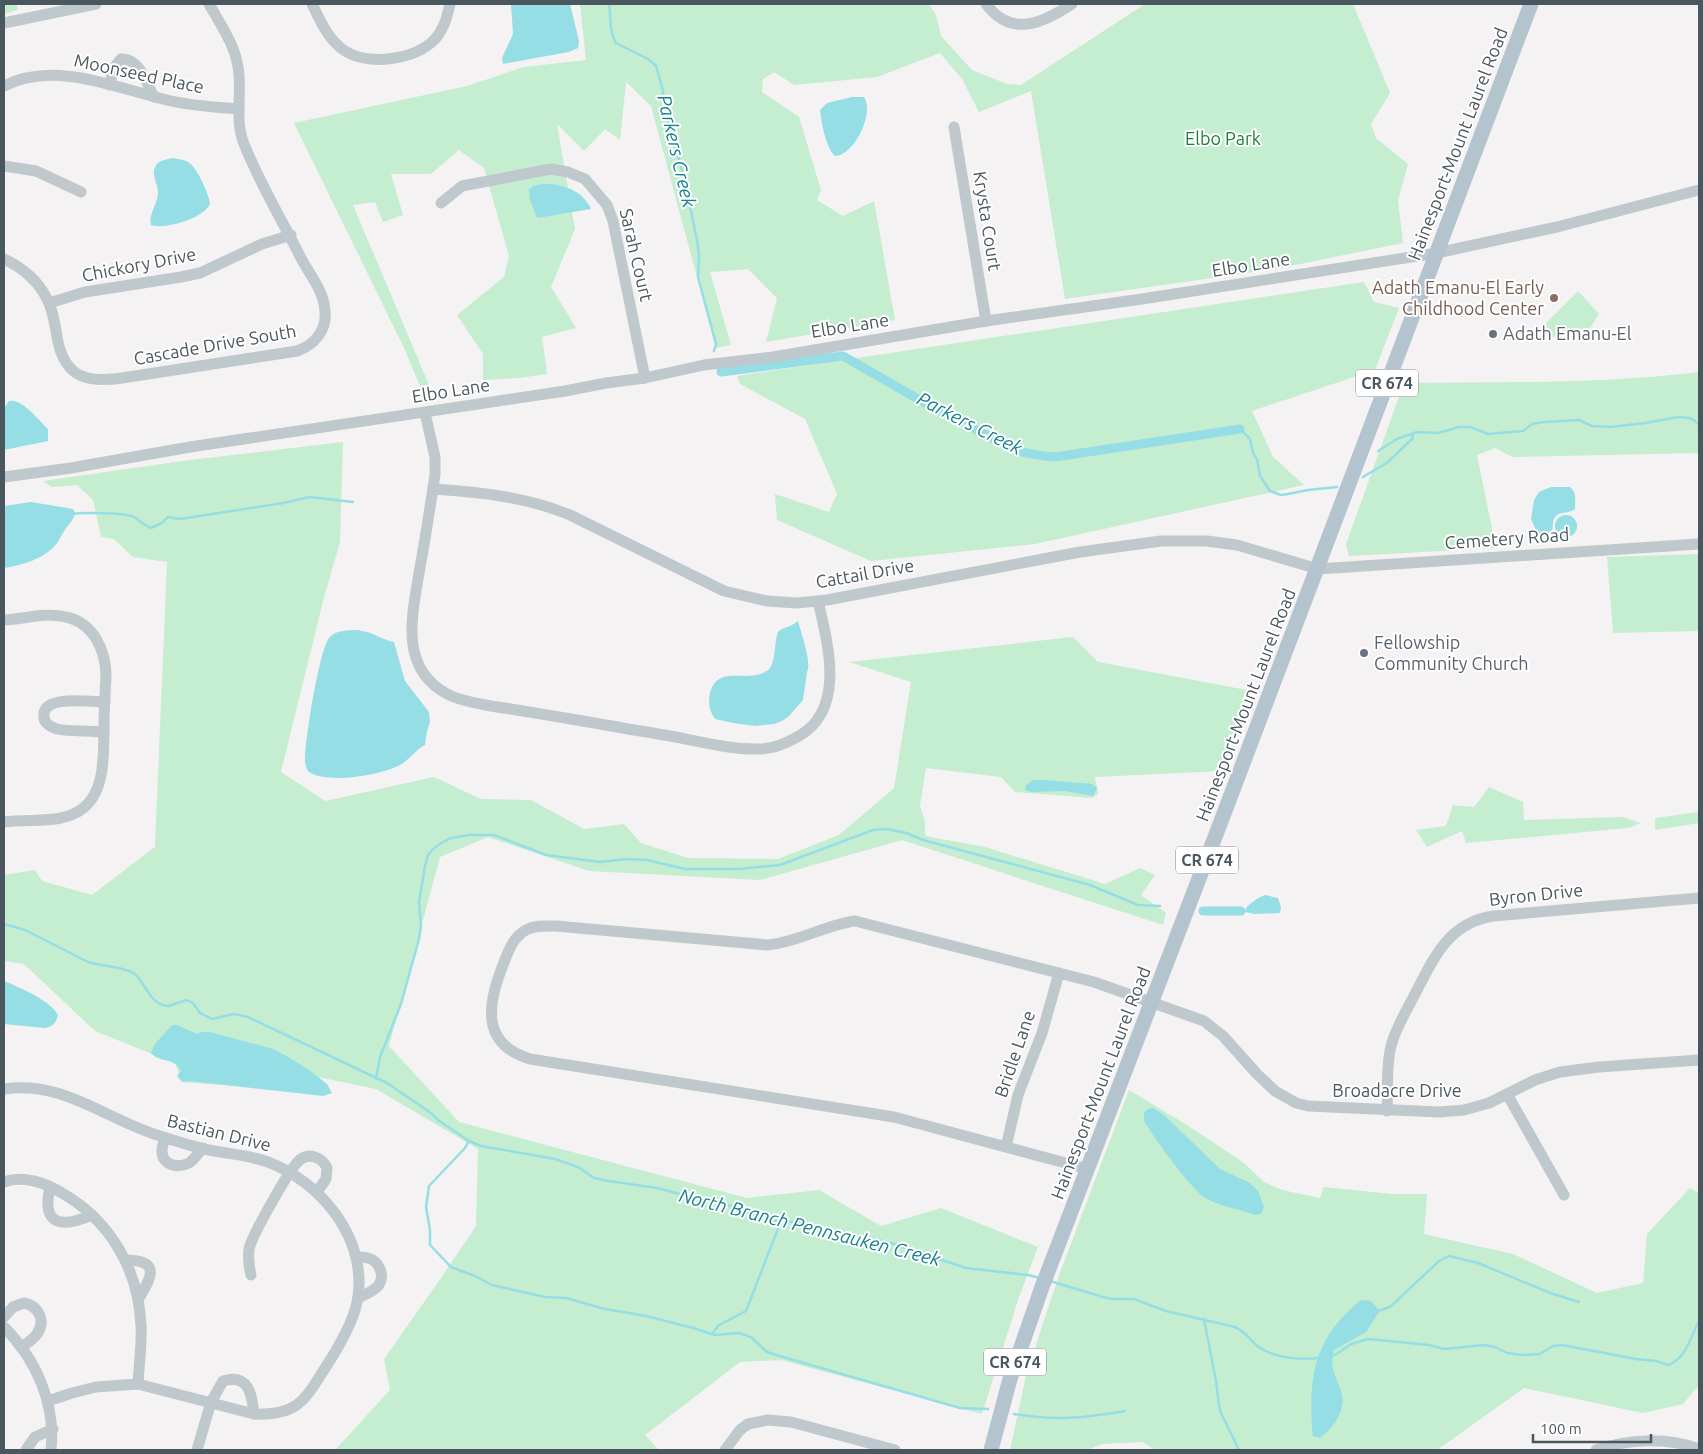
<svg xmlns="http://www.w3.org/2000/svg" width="1703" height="1454" font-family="Ubuntu,sans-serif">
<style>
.green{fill:#c5edd0}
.water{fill:#96dee6}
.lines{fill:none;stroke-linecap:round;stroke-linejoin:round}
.stream{stroke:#96dee6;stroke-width:2.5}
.canal{stroke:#96dee6;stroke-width:9}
.minor{stroke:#bfc8cd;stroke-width:11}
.major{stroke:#b4c4ce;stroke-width:15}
.education-dot{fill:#8d6e63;stroke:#fff;stroke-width:2}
.worship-dot{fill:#6b7280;stroke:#fff;stroke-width:2}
.labels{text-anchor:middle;stroke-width:4;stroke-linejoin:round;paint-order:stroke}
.shield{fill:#fff;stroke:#81898e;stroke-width:1}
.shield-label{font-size:16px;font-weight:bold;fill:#4b575e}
.street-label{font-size:18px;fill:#4b575e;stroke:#fff}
.park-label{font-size:18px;fill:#207c43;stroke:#fff}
.education-label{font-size:18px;fill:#785e54;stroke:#fff;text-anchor:end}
.worship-label{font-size:18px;fill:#5b616d;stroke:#fff;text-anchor:start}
.water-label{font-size:19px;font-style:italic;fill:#17828e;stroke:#fff}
</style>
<rect width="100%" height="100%" fill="#f4f2f2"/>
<g class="green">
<polygon points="4,4 16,4 18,10 4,14"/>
<polygon points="580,4 929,4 936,15 941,36 972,70 1007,84 1021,85 1145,4 1353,4 1390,93 1371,124 1376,138 1408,164 1398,200 1403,243 1276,269 1065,299 1031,91 979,112 962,79 940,53 877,77 794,85 774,72 763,79 762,92 799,117 821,190 817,200 843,216 874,201 895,320 766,342 777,298 748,269 710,272 731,345 716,348 651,106 626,82 620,140 605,129 584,151 557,124 575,229 551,287 576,328 542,337 547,374 519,378 483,380 483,354 457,315 504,277 509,256 484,168 459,150 431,174 391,174 403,215 383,222 375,202 353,205 432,392 423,393 405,350 294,123 467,86 524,67 586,60"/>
<polygon points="1364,282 1374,302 1399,308 1375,370 1252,411 1273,457 1304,485 1035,544 871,561 777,520 775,494 829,512 837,494 805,419 740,384 737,376"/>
<polygon points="1578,291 1599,314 1590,328 1549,338 1546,337 1539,330"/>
<path d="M1699,372V453L1512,457L1495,448L1477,455L1496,548L1349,556L1346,544L1404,383C1502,382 1602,384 1699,372Z"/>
<path d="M343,442L340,542L323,601L281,772L325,801L434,777L481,799L531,800L584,829L624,824L641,843L688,858L778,859L839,835L894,788L911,682L849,662L1073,637L1098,662L1252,691L1221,771L1095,777C1095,782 1098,787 1098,794L1092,798L1015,792L1001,777L926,768L920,806L925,821V836L985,847L1105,884L1140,868L1155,875L1141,895L1166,913L1163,925L902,840L760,880L589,871L488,837L440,857L389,1046L459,1122L747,1198L819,1190L881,1226L941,1208L1038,1247L1019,1297L982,1414L781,1360L740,1362L645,1435L659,1450H335L390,1390L384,1359L443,1275L476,1226L478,1149L376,1089L318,1077L332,1093L182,1082L175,1063L95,1031L24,964L4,961V875L35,870L42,881L92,895L155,847L167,562L133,557L114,539L101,537L93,500L77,485L52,487L43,481L182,461Z"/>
<polygon points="1699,554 1699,631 1613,633 1607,557"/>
<polygon points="1489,787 1523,802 1524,820 1622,817 1641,823 1628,828 1466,843 1462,831 1427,847 1416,830 1446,826 1453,805 1474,807"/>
<polygon points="1699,812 1699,823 1655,830 1655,818"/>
<polygon points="1129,1090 1190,1127 1244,1163 1264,1182 1282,1190 1320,1198 1324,1187 1392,1194 1427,1194 1424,1234 1513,1254 1597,1293 1643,1283 1647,1234 1690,1188 1699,1193 1699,1385 1683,1404 1643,1413 1524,1388 1437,1450 1155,1450 1142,1442 1102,1444 1087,1450 1010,1450 1026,1376 1047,1311 1061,1270"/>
</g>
<g class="water">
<polygon points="511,4 570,4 579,41 578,48 569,52 503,64 502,58 513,34"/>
<path d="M852,97H864C875,113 854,156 835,156C825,146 822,123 820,110L827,103Z"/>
<path d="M172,158C177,159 183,159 188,162C197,167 209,194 210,204C204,218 165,230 151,225C148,215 157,205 158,194C159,185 151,176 155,167C158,160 166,160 172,158Z"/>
<path d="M542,184C561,183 583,190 591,209L537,218L530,200L529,190L533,186Z"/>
<path d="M9,401C23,399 38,420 48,429V441L4,450V408Z"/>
<path d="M1551,487H1570C1577,493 1575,501 1575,509C1569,514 1559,511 1555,517C1552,521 1553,530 1552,535L1543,537L1537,535L1535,528L1531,519L1534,500L1539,492Z"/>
<path d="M31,502L73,509L75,512C74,521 67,525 63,533C60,536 60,540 57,543C45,559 22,565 4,568V506Z"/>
<circle cx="1566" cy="526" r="11"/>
<path d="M798,621C801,633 812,663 807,672L803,700L789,716L782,721L774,724L755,726L733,723L715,719C709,710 708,703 710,693C718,662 751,686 769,669C776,662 774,642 778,632C784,626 790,628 798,621Z"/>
<path d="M355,630C373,631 379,639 394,642L405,681L429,712L430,722L427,731L425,745C415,750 409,761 398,766C380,775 325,785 308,771C306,767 305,764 305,760C305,741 319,651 329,638C335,630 346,631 355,630Z"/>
<polygon points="1033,780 1045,780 1092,784 1097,788 1093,796 1065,791 1031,792 1025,790 1026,785"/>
<path d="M1265,895L1278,898L1281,907L1280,913L1254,914L1247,912L1246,908C1252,902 1257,898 1265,895Z"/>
<path d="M4,981C19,987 51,1001 58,1015C56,1023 53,1027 44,1028L4,1024Z"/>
<path d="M172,1025H177L197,1034L202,1032H210L273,1049L283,1054L309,1070L327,1084L332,1093L323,1096L190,1081L182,1082L177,1076L181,1071C175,1057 159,1063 151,1053L154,1045Z"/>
<path d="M1153,1108L1164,1115L1220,1169L1250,1183L1258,1191L1264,1207L1261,1214L1255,1215C1239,1209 1222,1207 1207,1199C1192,1191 1154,1138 1144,1121V1113L1148,1109Z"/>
<path d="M1361,1300L1371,1301L1378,1309L1379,1312L1366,1332L1334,1350C1329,1369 1336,1375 1341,1391C1347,1410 1334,1427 1320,1438L1313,1436C1308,1378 1313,1339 1361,1300Z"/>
</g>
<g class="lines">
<g class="stream">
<path d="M609,4C611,17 609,32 616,43L648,59L656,66L660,80L663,91L665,112L684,177L697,240L699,256L698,277L716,344L714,351"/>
<polyline points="1240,429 1250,439 1253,453 1257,459 1260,476 1270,491 1281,495 1288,494 1308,490 1337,487"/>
<polyline points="1378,451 1397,439 1417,432 1438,433 1459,427 1470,427 1488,434 1523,431 1532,424 1545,422 1579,420 1592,426 1611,427 1645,423 1679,417 1690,418 1699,424"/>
<polyline points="1363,477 1388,462 1412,439 1413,434"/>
<path d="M73,514C81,512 128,513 134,517C140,521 144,525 151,528L162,523L168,517L180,519L283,503L310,497L353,502"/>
<polyline points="1241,911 1249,911"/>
<path d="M4,924L25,930L88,962C100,966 127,967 135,974C145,983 151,1006 168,1006C174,1005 181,1001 187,1000L193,1003L200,1013L212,1019L234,1014L248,1017L387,1083L431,1113L438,1120L469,1141L481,1146L555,1159L578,1167L594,1178L608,1181L657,1188L699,1199L731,1206L767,1220L807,1223L825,1230L870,1238L894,1244L966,1268L1028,1275L1040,1278"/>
<polyline points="376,1079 380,1057 401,1004 419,939 421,926 419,902 425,866 428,855 433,849 443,842 451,838 470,835 494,835 546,855 600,862 626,859 647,860 685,869 739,869 780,865 873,830 887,829 906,833 923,840 1090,885 1138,905 1160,906"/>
<polyline points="469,1141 465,1148 429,1186 426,1207 430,1230 430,1245 451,1267 475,1276 492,1285 545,1297 566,1298 605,1309 646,1316 693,1328 715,1335 739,1333 751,1337 767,1352 776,1355 960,1408 988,1409"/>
<path d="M1050,1281L1103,1297L1112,1299H1134L1166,1311L1235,1327C1244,1331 1249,1338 1256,1345C1272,1358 1298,1360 1318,1358"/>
<polyline points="1378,1311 1390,1307 1439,1261 1449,1256 1478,1263 1550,1293 1579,1302"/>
<polyline points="1204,1319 1216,1381 1219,1405 1221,1413 1239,1450"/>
<polyline points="712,1334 719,1325 746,1311 781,1221"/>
<path d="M1331,1357L1338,1353L1351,1344L1368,1339L1429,1345L1444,1349L1484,1345L1495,1347L1507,1353L1522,1355L1540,1354L1553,1346L1562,1345L1636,1359L1656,1361L1668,1365C1686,1359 1691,1336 1699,1321"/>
<path d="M1014,1414C1055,1421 1085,1418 1125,1411"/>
</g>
<g class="canal">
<path d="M721,372L843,356L918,399L1013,449C1027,454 1040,456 1055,457L1240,429"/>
<polyline points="1203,911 1241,911"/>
</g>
<g class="minor">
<path d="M312,4C320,20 328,40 345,51C369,66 415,60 435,39C444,29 447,17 450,4"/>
<path d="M986,4C1012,39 1044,22 1072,4"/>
<polyline points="4,23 96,4"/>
<path d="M109,85L115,66L121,59C139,57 147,84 154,97"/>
<path d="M4,86C55,60 116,88 167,100C190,106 215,107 239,109"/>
<polyline points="954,127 986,321"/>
<polyline points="4,166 36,171 81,192"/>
<polyline points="441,203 462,186 551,169 568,172 585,179 607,205 613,221 645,378"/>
<path d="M4,259C21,267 37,280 46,297C54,311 55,327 58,342C66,378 88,383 122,378L297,351C314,345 327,331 325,311C324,292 311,276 302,260C283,222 260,184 244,144C235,122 241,99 239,76C238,49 222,27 209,4"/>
<polyline points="49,303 85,292 181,277 200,273 262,244 291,235"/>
<path d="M425,413L435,457V475C430,508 425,541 419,573C412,616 399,668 447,694C460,701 476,703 491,706C551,715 610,726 670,736C699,741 730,750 760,749C774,749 787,743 799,736C846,709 828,644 818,601"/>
<polyline points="4,477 71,468 190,447 565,391 606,383 645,378 704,365 773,357 986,321 1142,299 1437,253 1557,227 1699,190"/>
<path d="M433,489C480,492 527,497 570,515L724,591L767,601L797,603L827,600L1080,552L1161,541H1207L1237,545L1318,569L1699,544"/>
<path d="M4,620C24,619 46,612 66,617C94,623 106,651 106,677C105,694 104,710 104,727C103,762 107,809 61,818C42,822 23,819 4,822"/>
<path d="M104,732C89,730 70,732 57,729C51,727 44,723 44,717C41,694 91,702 105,702"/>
<path d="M4,1089C60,1080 103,1117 154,1134C172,1140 190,1146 209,1150C228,1154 249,1155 268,1162C321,1182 366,1237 358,1297C355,1319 341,1343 329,1362C306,1397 301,1416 254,1414L138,1384L96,1387L72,1393L48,1401"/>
<polyline points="1507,1094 1564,1195"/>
<path d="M1387,1111C1388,1090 1386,1066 1391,1046C1396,1027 1407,1010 1415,994C1434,958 1448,923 1493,916L1699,898"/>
<path d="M165,1138C164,1142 162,1146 162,1150C161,1165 178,1169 189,1163C194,1160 198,1153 203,1148"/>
<polyline points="1006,1147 1018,1095 1042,1033 1059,973"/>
<path d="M1088,1169L894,1117L530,1059C481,1044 487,1005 503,965C508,952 513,937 526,930C535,925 546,926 556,926L768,945C799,942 825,925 855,921L1094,982L1204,1021L1223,1036L1257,1074L1275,1091L1296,1103L1308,1106L1439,1112L1464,1110L1489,1103L1535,1080L1560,1072L1599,1067L1699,1060"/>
<path d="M4,1182C24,1175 45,1183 62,1193C111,1221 139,1271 141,1326C142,1345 139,1365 138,1384"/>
<path d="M50,1187C41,1226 62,1228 92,1215"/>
<path d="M356,1257C359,1257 364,1257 368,1258C379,1261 385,1275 379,1285C374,1291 365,1295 358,1298"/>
<path d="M125,1260C161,1260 152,1277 138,1300"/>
<path d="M251,1275C249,1267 248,1258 249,1249C252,1236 291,1165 301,1159C311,1152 323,1159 327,1168L326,1179L317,1192"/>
<path d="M4,1317L13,1307L24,1303C39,1306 46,1321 37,1334C33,1340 27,1343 21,1347"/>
<path d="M4,1327C36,1359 56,1404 51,1450"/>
<polyline points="26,1450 35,1437 53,1429"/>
<path d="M197,1450L211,1402L223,1381C249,1373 252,1395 254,1414"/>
<polyline points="725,1450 740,1430 748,1424 768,1420 791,1422 895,1450"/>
<path d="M1596,1450C1627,1439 1668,1437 1699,1449"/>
</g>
<polyline class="major" points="991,1450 1010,1379 1042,1287 1220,824 1531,4"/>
</g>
<circle class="education-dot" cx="1554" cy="298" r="5"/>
<g class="worship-dot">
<circle cx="1493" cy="334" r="5"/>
<circle cx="1364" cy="653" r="5"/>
</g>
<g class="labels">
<g class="shield">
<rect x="1356" y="369.5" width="62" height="27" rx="4"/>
<rect x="1176" y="846.5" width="62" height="27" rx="4"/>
<rect x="984" y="1348.5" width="62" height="27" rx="4"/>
</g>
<g class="shield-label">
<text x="1387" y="389">CR 674</text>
<text x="1207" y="866">CR 674</text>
<text x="1015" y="1368">CR 674</text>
</g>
<g class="street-label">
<text transform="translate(139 74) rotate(12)" y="6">Moonseed Place</text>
<text transform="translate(1458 144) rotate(-69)" y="6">Hainesport-Mount Laurel Road</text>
<text transform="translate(987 221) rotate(81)" y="6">Krysta Court</text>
<text transform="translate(636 255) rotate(77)" y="6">Sarah Court</text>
<text transform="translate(139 265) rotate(-11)" y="6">Chickory Drive</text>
<text transform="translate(1251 265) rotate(-9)" y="6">Elbo Lane</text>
<text transform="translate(850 326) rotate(-9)" y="6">Elbo Lane</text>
<text transform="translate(215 345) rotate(-10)" y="6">Cascade Drive South</text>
<text transform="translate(451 391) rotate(-9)" y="6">Elbo Lane</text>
<text transform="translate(1507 539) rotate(-4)" y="6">Cemetery Road</text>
<text transform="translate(865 574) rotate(-10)" y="6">Cattail Drive</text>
<text transform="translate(1246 705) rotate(-69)" y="6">Hainesport-Mount Laurel Road</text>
<text transform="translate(1536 895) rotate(-6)" y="6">Byron Drive</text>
<text transform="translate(1015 1054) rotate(-71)" y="6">Bridle Lane</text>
<text transform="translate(1101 1083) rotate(-69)" y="6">Hainesport-Mount Laurel Road</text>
<text x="1397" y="1097">Broadacre Drive</text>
<text transform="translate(219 1133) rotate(14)" y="6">Bastian Drive</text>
</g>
<g class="park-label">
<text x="1223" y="145">Elbo Park</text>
</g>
<g class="education-label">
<text x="1544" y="294">Adath Emanu-El Early<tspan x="1544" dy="21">Childhood Center</tspan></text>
</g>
<g class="worship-label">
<text x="1503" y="340">Adath Emanu-El</text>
<text x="1374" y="649">Fellowship<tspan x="1374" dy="21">Community Church</tspan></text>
</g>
<g class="water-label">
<text transform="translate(677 151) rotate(77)" y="7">Parkers Creek</text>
<text transform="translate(970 423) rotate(27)" y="7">Parkers Creek</text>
<text transform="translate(810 1227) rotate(14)" y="7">North Branch Pennsauken Creek</text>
</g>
</g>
<rect width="1703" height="1454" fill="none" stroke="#4b575e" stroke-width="10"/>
<path d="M1533 1434v8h118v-8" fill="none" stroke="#4b575e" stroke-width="2.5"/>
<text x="1540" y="1434" font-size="15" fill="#4b575e" stroke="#ffffff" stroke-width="4" paint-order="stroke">100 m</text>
</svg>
